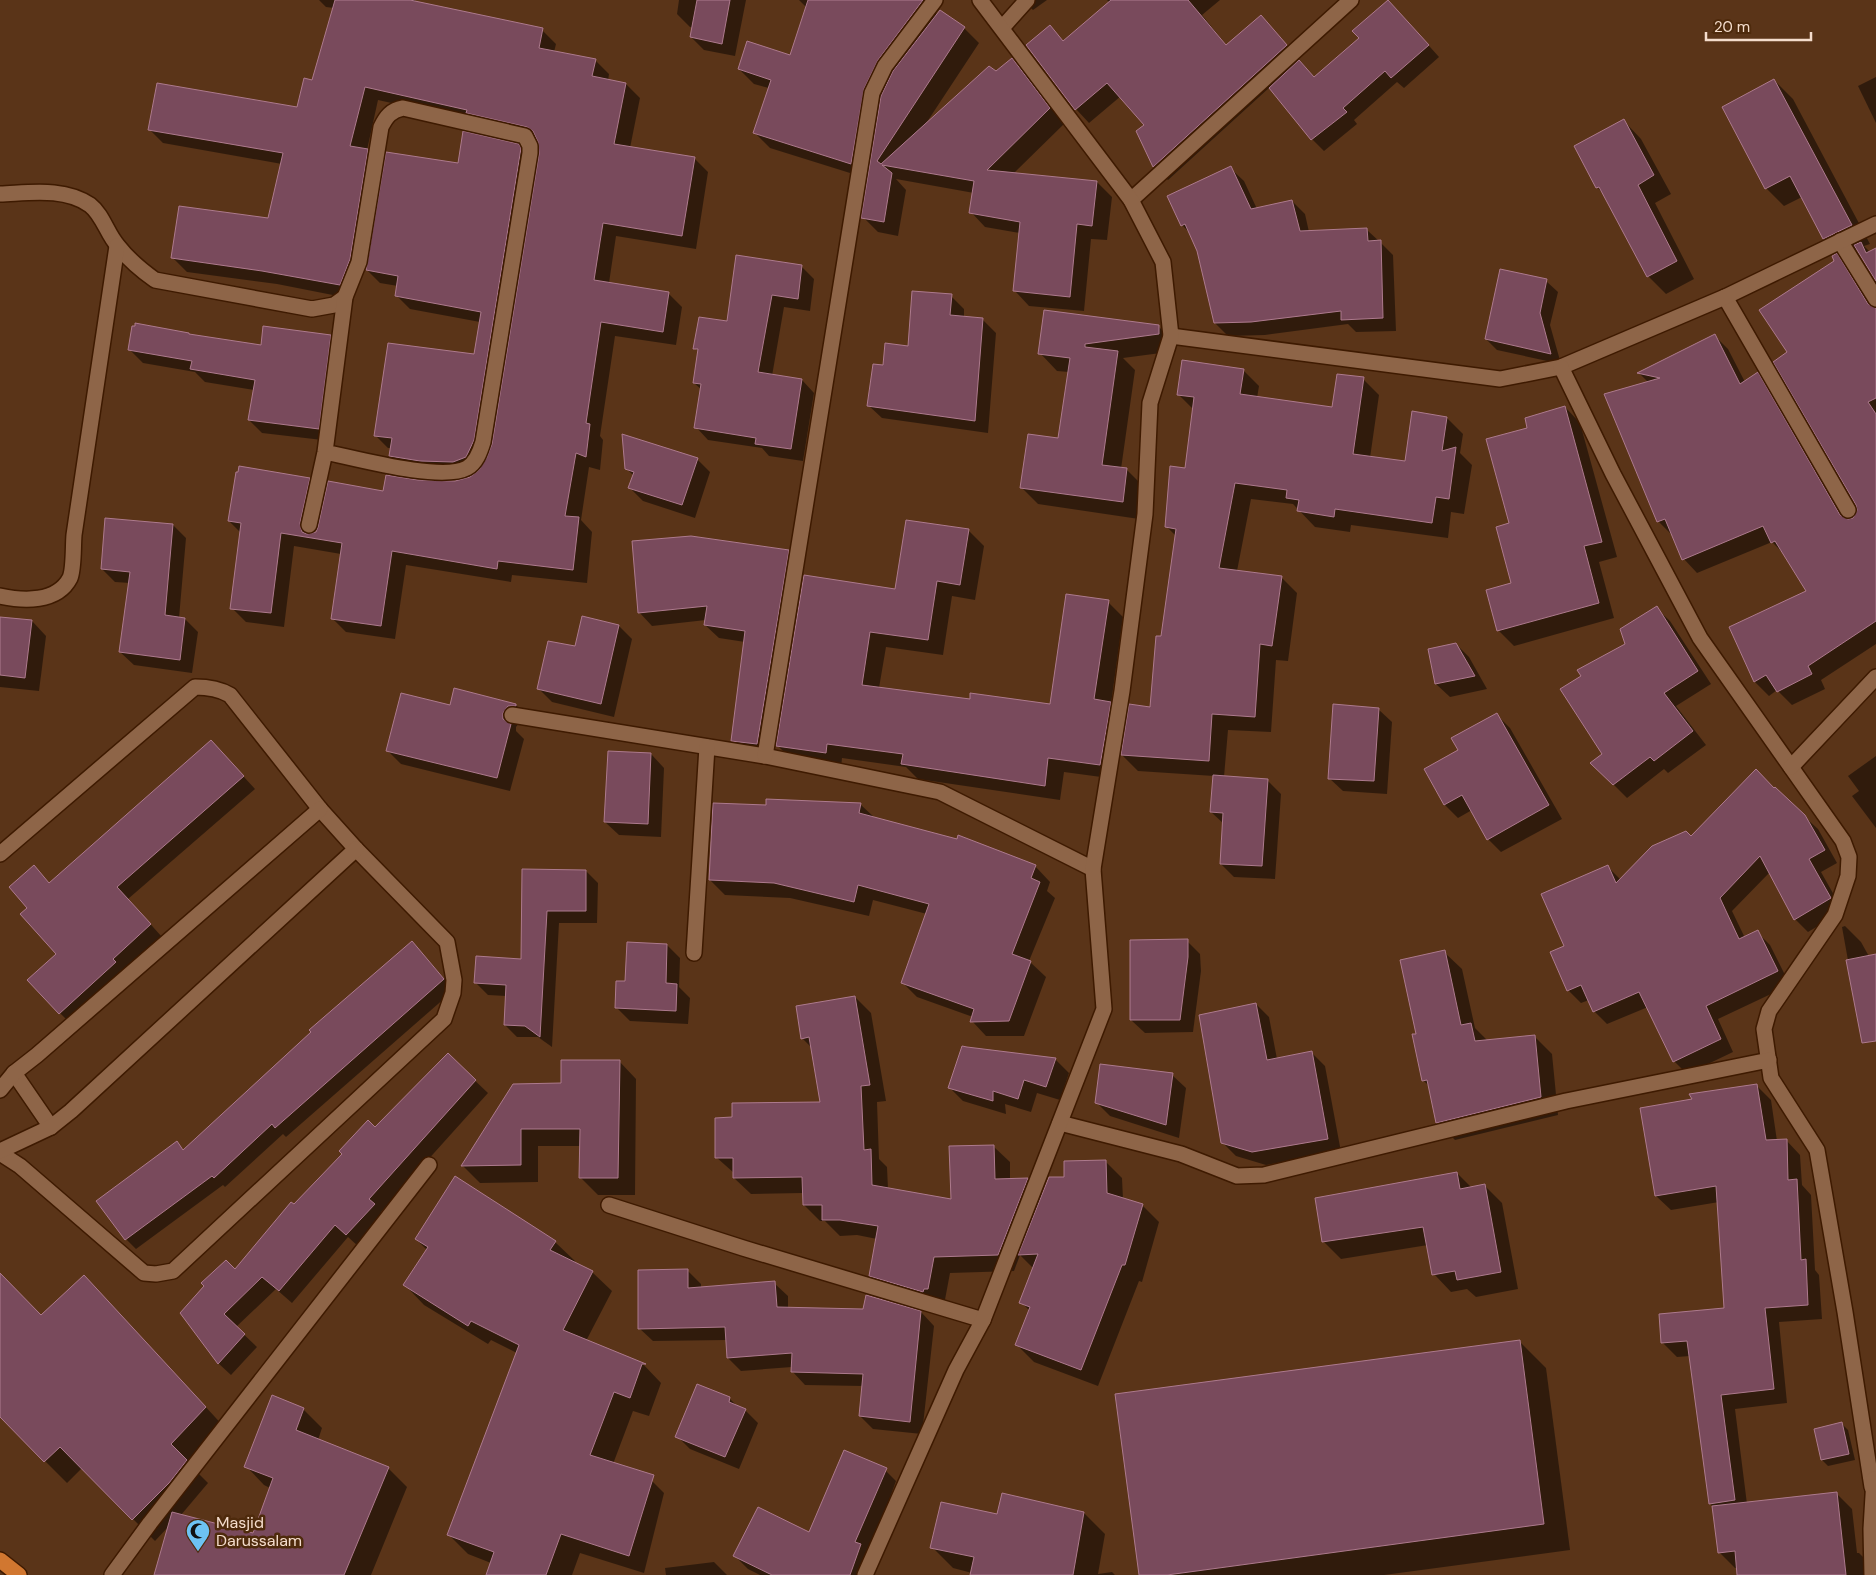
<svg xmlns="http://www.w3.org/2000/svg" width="1876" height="1575" font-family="'DM Sans',sans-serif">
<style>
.shadow{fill:#0007}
.building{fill:#794a5c;stroke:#ad7a8d}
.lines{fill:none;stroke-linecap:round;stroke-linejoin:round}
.street-casing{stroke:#3e1a00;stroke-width:18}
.highway-casing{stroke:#3e1a00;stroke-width:18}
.street{stroke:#8e6548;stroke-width:15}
.highway{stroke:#d17730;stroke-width:15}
.labels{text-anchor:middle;stroke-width:5;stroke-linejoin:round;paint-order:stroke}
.poi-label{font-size:16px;fill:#f4dccc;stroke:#4e2a0c;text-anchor:start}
</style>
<rect width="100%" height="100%" fill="#5a3418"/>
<g class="shadow">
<polygon points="319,0 415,0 415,2 542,30 556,44 554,52 595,60 609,74 608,81 626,84 640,98 630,148 694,158 708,172 696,249 616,236 609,283 668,293 682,307 676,345 615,336 600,436 603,440 600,470 589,467 581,520 592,532 587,583 512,575 511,582 406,565 395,639 346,632 332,618 341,554 294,546 284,627 246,622 232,608 241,533 229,521 309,479 323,493 314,536 384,492 418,481 455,482 470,478 480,471 493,444 541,154 539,140 482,126 477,122 378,100 367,150 381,164 363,274 353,299 277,284 187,272 173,258 269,220 282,164 163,143 149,129 298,109 313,81 334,8 326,7"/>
<polygon points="679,0 746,0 735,56 704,50 691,37 693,28 690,27 677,14"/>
<polygon points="799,0 942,0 931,8 937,14 964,28 979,43 925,125 1012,59 1026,74 1064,124 1013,174 1097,182 1112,197 1107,240 1091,239 1084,311 1029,306 1015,291 1020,233 985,227 971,212 974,193 896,179 906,190 898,236 878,232 863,217 881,97 878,104 866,178 770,148 755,133 769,88 754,84 739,69 790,57 807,8"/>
<polygon points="1022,0 1047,0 1033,10"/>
<polygon points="1107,0 1220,0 1202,15 1227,46 1261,17 1315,78 1361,38 1389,1 1439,57 1404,88 1397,82 1354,120 1357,124 1324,151 1312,139 1270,87 1168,180 1154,166 1138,132 1146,125 1121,96 1089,123 1076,109 1050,27 1064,42 1110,3"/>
<polygon points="1876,77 1876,123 1858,86"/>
<polygon points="1774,80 1793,99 1870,244 1864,246 1870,252 1876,249 1876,279 1858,249 1842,257 1824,239 1802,197 1784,206 1766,188"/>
<polygon points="1624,121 1641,139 1671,194 1655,203 1694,279 1666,294 1648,276 1605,196 1597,187"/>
<polygon points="518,145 531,158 486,453 482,465 476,472 467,475 403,469 390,456 391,448 388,448 375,435 475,356 480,322 410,309 397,296 398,286 380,283 367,270 459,165"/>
<polygon points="1230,168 1244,181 1257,209 1292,201 1305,214 1309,232 1367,230 1380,242 1393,255 1396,331 1356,332 1348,324 1265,335 1228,336 1215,323 1199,251 1191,234 1182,225"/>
<polygon points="1836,255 1850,269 1876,309 1876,644 1821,680 1825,689 1792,705 1777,690 1769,696 1755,682 1731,628 1808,592 1783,553 1772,542 1697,573 1684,559 1672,535 1658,521 1649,383 1639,373 1714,335 1728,349 1745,382 1757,374 1771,388 1847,520 1853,520 1858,515 1857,505 1789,353 1836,261"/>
<polygon points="802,267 814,279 810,311 784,307 772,376 802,380 814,393 803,461 769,456 762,448 708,440 696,427 702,390 694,383 699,352 695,348"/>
<polygon points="1546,281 1558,292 1550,325 1561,364 1497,350 1486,339"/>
<polygon points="951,296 964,309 964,318 983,320 996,333 988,433 882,418 868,405 884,366 909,347"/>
<polygon points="1159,327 1176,344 1176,351 1123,358 1135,370 1121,469 1127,470 1144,487 1139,519 1038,504 1021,487 1059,440 1069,372 1057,371 1040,353"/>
<polygon points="190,336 262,347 330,336 343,349 331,441 262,433 249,420 254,390 205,382 195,372 143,363 130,350"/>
<polygon points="1243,370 1259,386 1257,398 1333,408 1363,379 1379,395 1370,458 1406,463 1447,418 1463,434 1460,453 1472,465 1464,514 1451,512 1448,538 1351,525 1350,532 1315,527 1293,504 1251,499 1237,571 1281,577 1297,593 1288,661 1276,660 1271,732 1228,730 1224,777 1268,781 1281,794 1275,879 1234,877 1221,864 1224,824 1211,812 1214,776 1138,771 1122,755 1151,708 1176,536 1166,526 1186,470 1194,410 1179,395"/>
<polygon points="1565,407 1580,423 1617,557 1599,562 1614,618 1514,646 1498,630 1513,584 1511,524 1529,429"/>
<polygon points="697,459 710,472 695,518 643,501 630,488 634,476 627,469"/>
<polygon points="173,525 186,538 179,618 185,619 198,632 192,673 134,665 120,652 130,583 115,582 102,569"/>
<polygon points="968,530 984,546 975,600 952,596 943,655 886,647 879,688 971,700 1051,705 1108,602 1123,617 1111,704 1126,718 1116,779 1064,772 1060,800 918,779 906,767 842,758 841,768 793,761 777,745 896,590"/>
<polygon points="788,552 801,565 770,757 745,754 732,740 745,642 719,638 705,625 706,620 652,626 639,612"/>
<polygon points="1656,608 1670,621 1711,684 1676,706 1706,745 1668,773 1664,769 1627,798 1592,763 1604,754 1582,676 1627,644"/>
<polygon points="0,618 32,621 46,636 39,691 0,687"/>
<polygon points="619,626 632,639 614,717 552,702 539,689 576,648"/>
<polygon points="1456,644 1469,657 1487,689 1450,697 1436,684 1429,650"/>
<polygon points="516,705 529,719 522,719 516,727 516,731 524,739 510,791 401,764 388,751 451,707"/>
<polygon points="1378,709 1392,722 1387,794 1343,791 1329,778"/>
<polygon points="1497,715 1510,728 1562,819 1501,852 1488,839 1472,810 1458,818 1445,805 1460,751"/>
<polygon points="223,754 255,789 128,899 162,937 72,1025 60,1013 57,954 29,908 34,867 50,884"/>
<polygon points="651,754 664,768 661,837 619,835 605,822"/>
<polygon points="1876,756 1876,828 1852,796 1859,791 1848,776"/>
<polygon points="1774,789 1818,829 1837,863 1821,872 1843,911 1808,932 1795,919 1770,872 1732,911 1745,938 1757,932 1770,945 1790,985 1718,1019 1733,1052 1687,1074 1674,1061 1648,1007 1607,1024 1594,1011 1589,1000 1581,1003 1568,990 1566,947 1607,866 1621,880"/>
<polygon points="767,801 861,805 875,818 1035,866 1050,882 1047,891 1055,898 1029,961 1046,977 1024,1036 986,1036 972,1021 973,1017 917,997 902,982 927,914 873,900 869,916 790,898 725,895 710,880 767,806"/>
<polygon points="523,870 586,871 598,883 597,923 559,923 552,1047 538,1037 517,1037 505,1025 506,996 488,995 476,983 522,960"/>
<polygon points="1845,926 1861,942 1876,969 1876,1041 1872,1021 1856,1005 1842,927"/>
<polygon points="1187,941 1200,954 1201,971 1193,1032 1145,1033 1131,1020"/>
<polygon points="667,945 680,958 679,987 690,998 688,1024 630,1021 616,1007 626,982"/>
<polygon points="1444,952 1462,969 1475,1028 1488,1041 1534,1036 1552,1054 1558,1115 1455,1140 1437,1122 1430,1087 1423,1080 1417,1035"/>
<polygon points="422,953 454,990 286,1137 283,1134 225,1187 223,1185 136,1249 126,1239 177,1143 184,1151"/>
<polygon points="855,997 871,1013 886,1101 877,1102 879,1159 887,1167 888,1189 952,1200 993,1146 1010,1162 1010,1180 1028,1179 1043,1195 1066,1178 1105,1161 1122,1178 1123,1199 1142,1205 1159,1222 1142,1282 1139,1281 1098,1386 1034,1362 1017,1345 1030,1311 1021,1302 1034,1269 1020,1255 1014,1271 950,1273 944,1305 887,1292 870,1276 877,1239 857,1235 840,1236 825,1221 820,1221 804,1205 803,1193 751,1194 734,1178 734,1173 716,1157 733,1118 822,1104 812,1048 802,1038"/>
<polygon points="1256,1004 1269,1017 1277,1059 1311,1052 1325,1066 1341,1152 1266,1165 1236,1156 1222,1142"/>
<polygon points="963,1048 1056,1060 1069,1073 1060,1100 1037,1093 1031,1112 1005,1104 1006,1114 963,1101 949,1087"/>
<polygon points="448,1055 488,1093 381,1212 386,1218 359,1247 348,1237 292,1303 276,1289 236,1327 257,1347 231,1375 218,1363 181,1313 235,1270 294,1206 375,1129"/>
<polygon points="619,1061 636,1079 635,1195 598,1195 581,1178 581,1146 538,1146 538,1182 480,1183 463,1166 562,1084"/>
<polygon points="1172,1075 1186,1088 1179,1138 1110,1116 1096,1102"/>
<polygon points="1757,1086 1771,1100 1777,1141 1786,1140 1800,1155 1802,1185 1811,1195 1815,1270 1819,1275 1822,1319 1779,1322 1787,1403 1735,1409 1747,1504 1836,1493 1852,1509 1857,1553 1859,1553 1875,1569 1875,1575 1738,1575 1738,1568 1735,1568 1719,1552 1713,1507 1710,1503 1690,1356 1677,1357 1663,1343 1725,1309 1719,1202 1671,1210 1656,1196 1642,1109 1694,1100"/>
<polygon points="1457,1173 1472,1188 1485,1186 1502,1203 1518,1289 1476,1297 1467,1289 1451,1292 1434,1274 1428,1245 1341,1259 1323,1241"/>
<polygon points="455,1178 555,1242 575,1261 574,1263 592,1272 612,1291 586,1341 642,1363 661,1383 649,1416 633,1411 613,1464 644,1473 664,1493 644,1573 580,1553 572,1575 487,1575 491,1563 468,1554 449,1535 517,1353 491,1340 488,1344 424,1305 405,1285 427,1250 416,1239"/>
<polygon points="687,1270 701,1284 701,1289 774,1283 788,1296 788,1308 921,1312 934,1326 922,1434 873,1429 860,1416 863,1386 805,1385 792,1371 792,1367 741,1371 728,1358 727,1340 653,1341 639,1328"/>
<polygon points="0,1275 41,1316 106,1299 227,1430 192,1467 208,1483 181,1515 253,1535 270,1488 264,1485 246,1466 303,1409 322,1428 318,1440 388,1468 407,1487 371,1575 158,1575 169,1526 155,1541 82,1468 67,1483 0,1416"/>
<polygon points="1520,1342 1546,1368 1570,1550 1384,1575 1140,1575"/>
<polygon points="729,1398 737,1406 745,1410 758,1423 739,1469 690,1449 677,1436"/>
<polygon points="1842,1424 1848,1430 1855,1460 1828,1466 1822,1460"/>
<polygon points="883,1468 896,1481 862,1575 760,1575 748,1569 735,1556 809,1533"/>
<polygon points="1084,1513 1105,1534 1098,1574 1112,1572 1115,1575 972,1575 972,1573 953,1568 932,1547 998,1515"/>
<polygon points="714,1562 727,1575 666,1575 665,1568"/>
</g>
<g class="building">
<polygon points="335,0 410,0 543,28 539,48 596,59 592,76 626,83 614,144 695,157 682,236 603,223 594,280 669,292 663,332 601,322 586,423 590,424 586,457 576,453 565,516 579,517 573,570 498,561 497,569 392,551 381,626 331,619 342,543 281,533 271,613 230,609 241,523 228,521 236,472 238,472 239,466 310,478 300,523 302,532 307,534 316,532 318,527 328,481 383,491 386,475 418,480 455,481 470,477 479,470 487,457 492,444 539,154 538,142 533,131 527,127 466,113 467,110 365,87 350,146 368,149 350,259 340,285 262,271 171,258 179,206 268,218 283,153 148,130 157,83 297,107 304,78 312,80"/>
<polygon points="697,0 730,0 722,44 690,37"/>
<polygon points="808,0 923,0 878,60 864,89 851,164 753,133 771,80 738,69 747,41 790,55"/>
<polygon points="1111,0 1188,0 1226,45 1261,15 1287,45 1153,167 1136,131 1144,125 1107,83 1075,110 1026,45 1050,25 1063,41"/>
<polygon points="1388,0 1429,45 1391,78 1385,71 1343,108 1347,112 1311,140 1269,88 1299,60 1314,77 1359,38 1352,31"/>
<polygon points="940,10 965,27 877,161 881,164 989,66 996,71 1012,58 1050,108 987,170 1097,181 1092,226 1077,224 1070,297 1013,291 1020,222 969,213 974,181 882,165 892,173 884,222 861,218 881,96 893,71"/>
<polygon points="1774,79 1852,225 1823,239 1790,176 1765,189 1722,107"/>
<polygon points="1624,119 1654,175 1638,185 1677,261 1647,277 1599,187 1596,188 1574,146"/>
<polygon points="463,131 519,144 521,148 474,440 466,457 453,462 420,461 389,456 392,438 374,436 388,343 474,354 481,312 395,296 398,276 366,270 386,152 458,163"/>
<polygon points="1231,166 1251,209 1292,200 1300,231 1367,228 1368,241 1381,240 1383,318 1341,320 1341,311 1251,322 1214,323 1197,251 1185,224 1181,226 1167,196"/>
<polygon points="1861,242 1866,253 1876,248 1876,281 1854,245"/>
<polygon points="1837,253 1868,304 1876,308 1876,398 1868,402 1876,414 1876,621 1808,666 1812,674 1777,692 1766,675 1754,682 1729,627 1806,591 1775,541 1771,543 1763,526 1682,560 1665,519 1657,522 1604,394 1660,378 1637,373 1715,334 1740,384 1758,372 1840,515 1848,519 1853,518 1857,510 1856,505 1773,362 1787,352 1759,310 1834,261 1832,256"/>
<polygon points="736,255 802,265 798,299 772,295 758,372 802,379 791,449 755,444 756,438 694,428 701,384 693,383 698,349 693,349 699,317 727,321"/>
<polygon points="1500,269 1547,279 1540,313 1551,354 1485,339"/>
<polygon points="912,291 952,294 950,315 983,318 975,421 867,406 873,364 883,365 885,343 908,346"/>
<polygon points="1044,310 1159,325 1159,334 1085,344 1085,347 1118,351 1102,465 1127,468 1123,502 1020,488 1028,434 1058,438 1070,358 1038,354"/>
<polygon points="135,323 189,333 189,334 261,345 263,326 331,335 319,429 248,420 255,380 190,369 192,361 128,350 132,326 135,326"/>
<polygon points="1182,360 1244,369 1240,394 1332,407 1337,374 1364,377 1353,454 1405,461 1412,411 1447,417 1442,451 1456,447 1449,499 1436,497 1432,523 1335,509 1334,517 1297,511 1299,500 1286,498 1287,490 1235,483 1219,568 1282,576 1272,646 1260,644 1255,717 1212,714 1209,761 1121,755 1129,704 1150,707 1156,636 1161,636 1176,529 1165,527 1170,466 1185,468 1194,397 1177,395"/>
<polygon points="1565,406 1602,542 1584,546 1599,603 1497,631 1486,590 1511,583 1496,527 1509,523 1486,439 1527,428 1525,418"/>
<polygon points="622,434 698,458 682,505 628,488 634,472 625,469"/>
<polygon points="105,518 173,524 165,615 185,618 180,660 119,652 130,572 101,569"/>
<polygon points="906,520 969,529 960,585 937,581 928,640 870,632 862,685 970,699 970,693 1050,704 1066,594 1109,600 1094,699 1111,702 1100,765 1048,758 1045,786 901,764 903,754 827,744 826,753 776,746 804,575 895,589"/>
<polygon points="691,536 789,550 757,744 731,741 745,631 704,625 707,606 638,613 632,541"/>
<polygon points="1657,606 1698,671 1664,693 1693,731 1654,761 1650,757 1613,785 1590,763 1602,754 1560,689 1581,676 1577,670 1625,644 1620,629"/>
<polygon points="582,616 619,625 601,704 537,689 548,641 575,646"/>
<polygon points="0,617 32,620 25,678 0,675"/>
<polygon points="1456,643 1475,676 1435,684 1428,649"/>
<polygon points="454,688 516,704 516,706 508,706 503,713 503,719 511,724 497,778 386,751 401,693 450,705"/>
<polygon points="1333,704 1379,708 1374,781 1328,779"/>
<polygon points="1497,713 1549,805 1487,840 1462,795 1444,805 1424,769 1458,750 1451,738"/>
<polygon points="211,740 244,776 117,887 151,924 113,959 116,962 59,1014 27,980 56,954 20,914 27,908 9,887 34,865 49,883"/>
<polygon points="608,751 651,753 648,824 604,822"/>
<polygon points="1756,769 1774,788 1775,787 1805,815 1825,850 1809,859 1831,898 1794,920 1760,856 1720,898 1739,939 1758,930 1778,971 1706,1006 1721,1039 1673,1062 1639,992 1593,1012 1581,985 1567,991 1550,952 1564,946 1541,894 1608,865 1616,883 1652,846 1686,831 1691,836"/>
<polygon points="1213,775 1268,779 1262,866 1220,864 1223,813 1210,812"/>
<polygon points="766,799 861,803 859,813 957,839 958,835 1036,865 1031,878 1040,882 1012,954 1031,961 1009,1021 970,1022 974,1009 901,983 929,904 858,885 854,902 774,883 709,880 713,803 766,805"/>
<polygon points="522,869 586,870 586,911 547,911 540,1037 525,1026 504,1025 506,985 474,983 476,956 521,959"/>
<polygon points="1188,939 1188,957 1180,1020 1130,1020 1130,940"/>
<polygon points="412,941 444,979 275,1128 272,1124 214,1178 212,1176 125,1240 96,1201 177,1141 183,1150 311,1032 309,1030"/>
<polygon points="627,942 667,944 666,983 677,984 676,1011 615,1008 616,981 625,981"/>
<polygon points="1445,950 1461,1025 1471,1023 1475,1041 1535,1035 1541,1097 1436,1123 1427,1080 1422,1081 1412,1034 1416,1034 1400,960"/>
<polygon points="1876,954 1876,1041 1862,1043 1846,960"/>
<polygon points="855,996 870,1085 861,1086 864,1150 871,1149 872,1185 951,1199 949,1146 994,1145 995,1179 1028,1178 998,1255 934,1257 928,1289 924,1289 923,1292 869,1276 878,1226 840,1220 822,1220 822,1205 803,1205 802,1177 733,1178 733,1158 715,1158 715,1118 732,1117 732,1103 820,1102 809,1037 801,1039 796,1006"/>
<polygon points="1256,1003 1267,1060 1312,1051 1328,1139 1252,1152 1221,1143 1199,1015"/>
<polygon points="962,1046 967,1047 1056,1058 1046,1087 1024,1080 1018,1099 993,1091 993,1101 948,1088"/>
<polygon points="448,1053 476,1080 369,1199 375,1204 346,1235 335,1225 279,1291 262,1277 224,1314 245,1334 218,1364 180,1313 204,1286 201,1283 226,1260 235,1269 291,1202 294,1204 342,1154 339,1151 368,1120 375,1127"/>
<polygon points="561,1060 620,1060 618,1178 579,1178 580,1129 521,1129 521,1165 461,1166 513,1084 561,1083"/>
<polygon points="1100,1064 1173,1073 1166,1125 1095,1103"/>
<polygon points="1757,1084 1766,1140 1787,1139 1788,1180 1797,1179 1801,1260 1806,1259 1808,1305 1765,1308 1774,1389 1721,1395 1735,1500 1709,1504 1687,1341 1661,1343 1659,1314 1724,1308 1716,1186 1655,1196 1640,1108 1692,1099 1689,1094"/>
<polygon points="1106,1160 1107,1193 1143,1204 1125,1265 1122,1265 1081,1370 1015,1345 1030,1307 1019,1303 1038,1254 1018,1255 1049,1177 1064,1177 1064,1161"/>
<polygon points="1457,1172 1460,1189 1485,1184 1501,1272 1457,1280 1455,1271 1432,1275 1423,1227 1322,1242 1315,1198"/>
<polygon points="455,1176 556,1241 550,1250 593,1271 563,1330 646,1364 642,1364 630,1398 614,1392 590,1455 654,1475 629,1556 561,1534 546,1575 486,1575 494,1552 447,1535 519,1345 471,1321 468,1326 403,1285 428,1247 415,1239"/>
<polygon points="688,1269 688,1288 775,1281 777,1307 863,1309 866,1295 921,1311 910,1422 859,1416 863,1374 791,1372 792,1353 727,1358 725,1327 638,1329 638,1270"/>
<polygon points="0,1273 41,1315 84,1275 206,1407 171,1444 187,1460 169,1483 132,1520 60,1447 44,1462 0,1417"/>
<polygon points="1520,1340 1544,1524 1167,1575 1139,1575 1115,1394"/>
<polygon points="697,1384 730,1397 729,1402 746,1409 725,1457 675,1437"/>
<polygon points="272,1395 304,1408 296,1430 389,1467 344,1575 154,1575 172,1512 253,1533 273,1478 244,1467"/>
<polygon points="1842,1422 1849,1454 1821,1460 1814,1429"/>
<polygon points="844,1450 887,1468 855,1542 861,1544 850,1575 772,1575 733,1556 758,1507 809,1532"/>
<polygon points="1837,1492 1846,1575 1737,1575 1735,1551 1718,1553 1712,1506"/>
<polygon points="1002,1493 1084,1512 1073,1575 970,1575 974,1557 930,1548 941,1502 997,1514"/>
</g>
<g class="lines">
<g class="street-casing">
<g id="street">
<polyline points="1002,28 1027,0"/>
<path d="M0,194C29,193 64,187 90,205C103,215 107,234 118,246C128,259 141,270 155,280L312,309L334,305L345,297"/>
<polyline points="1131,200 1351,0"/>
<polyline points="1840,241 1876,299"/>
<polyline points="1725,297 1848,510"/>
<polyline points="1171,336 1500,379 1561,367 1725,297 1876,224"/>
<polyline points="1561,367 1613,474 1700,638 1843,841 1849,857 1848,876 1835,915 1769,1011 1764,1029 1771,1078 1817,1150 1845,1312 1872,1487"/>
<path d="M309,525L325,452L345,297L359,262L381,127C386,117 391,110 403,108L525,136L530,146V153L483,442C480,452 476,463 467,468C441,482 355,458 325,452"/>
<path d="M0,596C23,601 57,603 70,578C74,569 73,546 74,535L117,246"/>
<polyline points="512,715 765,756 940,792 1093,869"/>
<polyline points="765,756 872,93 885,66 935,0"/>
<polyline points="1791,767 1876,677"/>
<path d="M0,854L195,687C207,687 218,688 230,695L320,809L356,849L447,942L454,980L453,993L444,1019L173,1271L156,1274L144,1273L20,1166L0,1153"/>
<polyline points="694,953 707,747"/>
<polyline points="14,1073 51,1127"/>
<polyline points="0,1090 14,1073 37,1055 320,809"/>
<polyline points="1060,1123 1181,1154 1237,1176 1264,1175 1566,1101 1769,1060"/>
<polyline points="0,1151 51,1127 71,1111 356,849"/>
<polyline points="609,1205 743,1248 983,1320"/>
<polyline points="112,1575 150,1523 429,1165"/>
<polyline points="865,1575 956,1370 983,1320 1104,1009 1093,869 1122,691 1145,514 1150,403 1171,336 1163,262 1131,200 980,0"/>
<polyline points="1872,1575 1871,1529 1874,1479"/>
</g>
</g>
<g class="highway-casing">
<polyline id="highway" points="0,1560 19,1575"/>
</g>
<use href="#street" class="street"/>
<use href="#highway" class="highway"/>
</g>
<defs>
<g id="mosque-pin" transform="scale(1.25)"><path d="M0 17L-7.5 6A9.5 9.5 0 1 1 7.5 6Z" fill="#6dc2f3" stroke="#4e2a0c"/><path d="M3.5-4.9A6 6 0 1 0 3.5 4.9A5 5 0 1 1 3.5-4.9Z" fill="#111"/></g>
</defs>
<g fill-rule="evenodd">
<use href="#mosque-pin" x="198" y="1531"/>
</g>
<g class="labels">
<g class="poi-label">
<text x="216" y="1528">Masjid<tspan x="216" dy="18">Darussalam</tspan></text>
</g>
</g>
<path d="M1706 32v8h105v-8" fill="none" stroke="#f4dccc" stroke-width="2.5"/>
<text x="1714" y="32" font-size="15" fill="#f4dccc" stroke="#4e2a0c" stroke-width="4" paint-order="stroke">20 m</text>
</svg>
